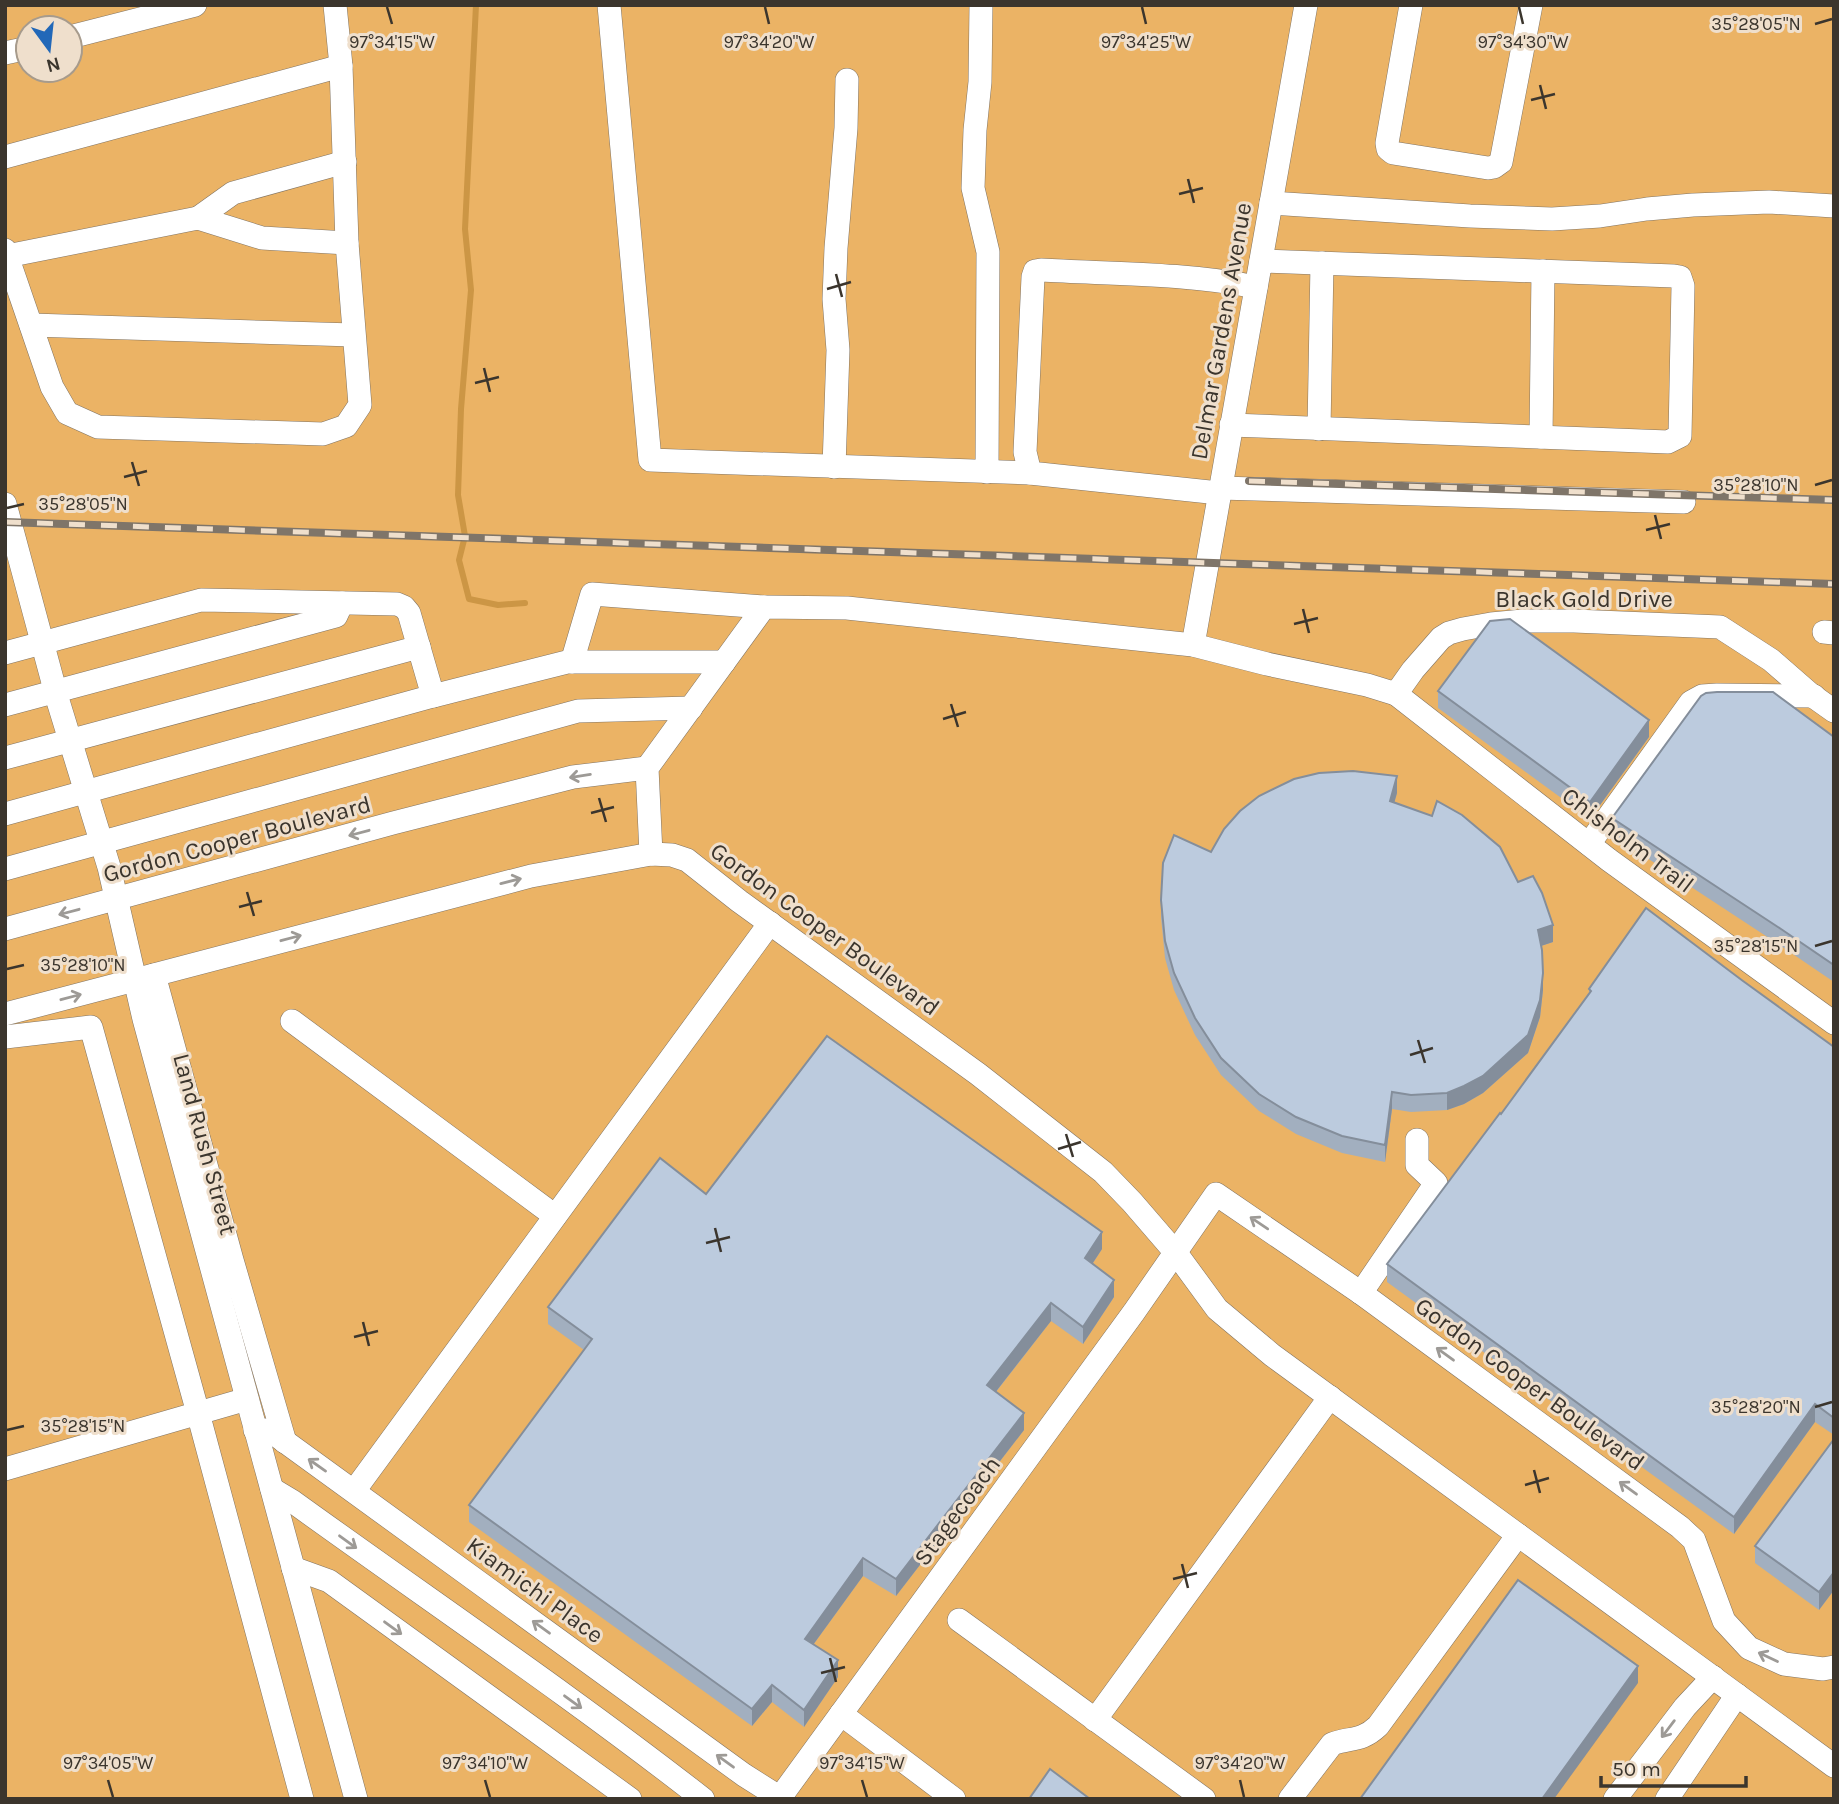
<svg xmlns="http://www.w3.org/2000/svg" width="1839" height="1804" font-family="Karla,sans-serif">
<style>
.green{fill:#ebb365;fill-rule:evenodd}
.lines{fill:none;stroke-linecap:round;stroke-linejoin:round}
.stream{stroke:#cc9645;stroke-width:6}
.minor-casing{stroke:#827462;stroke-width:24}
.minor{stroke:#fff;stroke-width:23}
.rail-casing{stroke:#7f7569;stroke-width:8}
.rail{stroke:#efdfcc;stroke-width:5;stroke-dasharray:16;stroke-linecap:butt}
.wall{fill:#a2afbf}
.shaded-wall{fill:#848e9b}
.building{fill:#bccbde;stroke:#848e9b;stroke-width:2}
.oneway{stroke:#9d9a96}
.ticks{fill:none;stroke:#3b352d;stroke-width:2.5}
.labels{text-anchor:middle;stroke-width:6;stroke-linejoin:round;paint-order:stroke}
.street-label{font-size:24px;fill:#3b352d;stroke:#efdfcc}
.ticks-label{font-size:18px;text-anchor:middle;fill:#3b352d;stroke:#efdfcc;stroke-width:6;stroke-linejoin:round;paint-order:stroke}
</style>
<rect width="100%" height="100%" fill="#efdfcc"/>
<path class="green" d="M5,5H1834V1799H5ZM28,28H70V70H28Z"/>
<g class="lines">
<polyline class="stream" points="476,5 465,229 471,290 461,409 458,495 465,536 459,560 469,599 498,605 525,603"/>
<g class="minor-casing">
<g id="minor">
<polyline points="609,5 650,460 1030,473"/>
<polyline points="981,5 980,82 975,130 973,188 988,252 987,472"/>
<polyline points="1411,5 1387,143 1388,149 1393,153 1488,168 1494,167 1501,162 1531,5"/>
<polyline points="70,37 195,5"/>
<polyline points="5,53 28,48"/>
<polyline points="5,157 341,66"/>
<polyline points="1271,203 1470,216 1552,219 1600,216 1647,209 1693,205 1769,202 1834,206"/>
<polyline points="198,218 233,193 345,162"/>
<polyline points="5,250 52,387 67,413 98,427 323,434 346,426 360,405 347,243 341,66 335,5"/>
<polyline points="7,256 198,218 262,238 347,243"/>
<polyline points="31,325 353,335"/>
<polyline points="1231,425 1668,442 1680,436 1683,286 1680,277 1674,276 1261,261"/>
<polyline points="1319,429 1322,263"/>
<polyline points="1541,437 1543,271"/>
<polyline points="834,467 838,350 834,299 836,248 846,128 847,80"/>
<polyline points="1220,488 1684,502"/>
<path d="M1219,493L1030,473L1025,452L1033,277L1035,271L1041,270C1112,274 1186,273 1256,287"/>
<polyline points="5,504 58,701 109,867 144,1019 356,1799"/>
<polyline points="1824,632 1834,633"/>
<polyline points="1193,645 1306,5"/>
<polyline points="5,653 201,600 397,604 404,607 409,613 433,696 567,662 724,662"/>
<polyline points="572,662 592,594 764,607"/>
<polyline points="1396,694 1609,860 1834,1023"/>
<polyline points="5,705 336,616 342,603"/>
<polyline points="5,758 419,647"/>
<polyline points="5,814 433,696"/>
<polyline points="1589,844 1691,702 1702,696 1717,695 1814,696"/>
<polyline points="651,854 647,768 764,607 847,608 1193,645 1267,664 1367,685 1396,694 1413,670 1441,638 1449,633 1463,629 1491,624 1523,621 1574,621 1720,627 1771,660 1810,694 1834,711"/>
<polyline points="5,869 578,711 691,708"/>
<polyline points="5,929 393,823 573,777 647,768"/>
<polyline points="154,975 232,1260 285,1442"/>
<polyline points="5,1014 531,876 651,854 672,855 687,860 739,901 978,1074 1103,1172 1132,1202 1176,1253 1217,1309 1272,1355 1834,1766"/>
<polyline points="292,1021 555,1216"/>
<polyline points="5,1037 91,1027 198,1413 302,1799"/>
<polyline points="1361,1293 1436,1183 1417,1165 1417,1140"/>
<polyline points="255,1430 269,1430 744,1775 782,1799"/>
<polyline points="5,1469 247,1399"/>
<path d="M272,1489L292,1501C429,1600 570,1695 703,1799"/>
<polyline points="354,1491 770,923"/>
<polyline points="293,1568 329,1581 630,1799"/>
<polyline points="959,1620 1204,1799"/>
<polyline points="841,1714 954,1799"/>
<polyline points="1095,1720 1330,1397"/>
<polyline points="779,1799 1134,1312 1216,1194 1361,1293 1680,1527 1694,1540 1724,1621 1749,1648 1784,1664 1823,1669 1834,1667"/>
<path d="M1290,1799L1332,1744C1351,1737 1361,1742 1378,1726L1518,1535"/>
<polyline points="1615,1799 1685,1707 1713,1677"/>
<polyline points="1667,1799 1737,1695"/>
</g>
</g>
<use href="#minor" class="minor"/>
<g class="rail-casing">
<g id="rail">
<polyline points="1249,481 1834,500"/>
<polyline points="5,522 1834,584"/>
</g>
</g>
<use href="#rail" class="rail"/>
</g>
<g class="wall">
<polygon points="1438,691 1649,737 1590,819 1438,708"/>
<polygon points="1834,737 1834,982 1781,946 1612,835 1612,818"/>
<polygon points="1397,793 1394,803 1518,882 1553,942 1541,946 1543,990 1540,1017 1528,1053 1483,1093 1464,1104 1447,1110 1411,1112 1392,1109 1385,1162 1342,1153 1296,1134 1259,1111 1221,1075 1195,1035 1174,990 1165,958 1161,918 1161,900 1211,852"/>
<polygon points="1743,981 1834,1047 1834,1435 1815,1422 1734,1534 1387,1282 1387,1264 1501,1114 1589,994 1589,989"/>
<polygon points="706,1194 1102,1249 1093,1263 1114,1297 1083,1344 1051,1321 996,1392 1024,1430 896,1596 863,1576 813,1645 838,1677 804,1727 772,1702 752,1726 469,1522 469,1505 584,1350 548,1324 548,1307"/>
<polygon points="1834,1439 1834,1590 1819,1610 1755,1563 1755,1546"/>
</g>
<g class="shaded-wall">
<polygon points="1649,720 1649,737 1590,819 1590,802"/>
<polygon points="1397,776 1397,793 1390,818 1390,801"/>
<polygon points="1553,925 1553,942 1538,947 1538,930"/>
<polygon points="1543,973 1543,990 1540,1017 1528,1053 1483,1093 1464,1104 1447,1110 1447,1093"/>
<polygon points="1392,1092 1392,1109 1385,1162 1385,1145"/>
<polygon points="1102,1232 1102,1249 1085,1275 1085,1258"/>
<polygon points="1114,1280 1114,1297 1083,1344 1083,1327"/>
<polygon points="1051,1303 1051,1321 987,1403 987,1385"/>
<polygon points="1815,1404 1815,1422 1734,1534 1734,1517"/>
<polygon points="1024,1413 1024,1430 896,1596 896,1579"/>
<polygon points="863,1558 863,1576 805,1656 805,1639"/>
<polygon points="1834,1572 1834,1590 1819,1610 1819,1592"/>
<polygon points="838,1660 838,1677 804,1727 804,1710"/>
<polygon points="1638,1666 1638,1683 1554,1799 1542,1799"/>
<polygon points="772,1685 772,1702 752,1726 752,1709"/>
</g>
<g class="building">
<polygon points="1510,619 1649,720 1590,802 1438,691 1490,621"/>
<polygon points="1717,692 1773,692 1834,737 1834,965 1781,929 1612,818 1701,696 1706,693"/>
<polygon points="1353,771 1397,776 1390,801 1432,816 1437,801 1462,815 1500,847 1518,882 1533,876 1542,893 1553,925 1538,930 1542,950 1543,973 1540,1000 1528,1035 1483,1076 1464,1086 1447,1093 1411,1095 1392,1092 1385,1145 1342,1136 1296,1117 1259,1094 1221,1058 1195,1018 1174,973 1165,941 1161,900 1163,863 1174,835 1211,852 1224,829 1240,811 1259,796 1294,779 1319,773"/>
<polygon points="1646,908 1743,981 1834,1047 1834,1418 1815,1404 1734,1517 1387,1264 1500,1113 1501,1114 1591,991 1589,989"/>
<polygon points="827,1036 1102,1232 1085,1258 1114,1280 1083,1327 1051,1303 987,1385 1024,1413 896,1579 863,1558 805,1639 838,1660 804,1710 772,1685 752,1709 469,1505 592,1339 548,1307 660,1158 706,1194"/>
<polygon points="1834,1439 1834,1572 1819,1592 1755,1546"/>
<polygon points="1518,1580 1638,1666 1542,1799 1360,1799"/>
<polygon points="1050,1769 1090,1799 1029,1799"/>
</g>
<defs><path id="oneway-shaft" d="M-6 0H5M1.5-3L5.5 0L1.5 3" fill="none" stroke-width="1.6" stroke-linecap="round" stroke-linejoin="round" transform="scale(1.75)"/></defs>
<g class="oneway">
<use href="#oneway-shaft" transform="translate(580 776) rotate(171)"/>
<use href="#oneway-shaft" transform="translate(359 833) rotate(165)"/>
<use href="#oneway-shaft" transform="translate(511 881) rotate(-14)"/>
<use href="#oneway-shaft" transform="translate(69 912) rotate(165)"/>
<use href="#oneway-shaft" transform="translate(291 938) rotate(-15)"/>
<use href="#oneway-shaft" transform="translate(71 997) rotate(-15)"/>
<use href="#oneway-shaft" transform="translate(1259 1223) rotate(-146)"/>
<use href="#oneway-shaft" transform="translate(1445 1354) rotate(-144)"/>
<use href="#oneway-shaft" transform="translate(317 1465) rotate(-145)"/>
<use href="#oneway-shaft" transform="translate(1628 1488) rotate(-144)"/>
<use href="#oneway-shaft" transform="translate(348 1542) rotate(36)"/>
<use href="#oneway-shaft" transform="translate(541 1627) rotate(-144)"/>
<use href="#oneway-shaft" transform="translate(393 1628) rotate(36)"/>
<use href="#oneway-shaft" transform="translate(1768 1657) rotate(-155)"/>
<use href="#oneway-shaft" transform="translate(573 1702) rotate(36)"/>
<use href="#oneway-shaft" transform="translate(1668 1729) rotate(127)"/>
<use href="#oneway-shaft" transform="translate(725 1761) rotate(-144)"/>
</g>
<path class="ticks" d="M387,7L392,24M765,7L769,24M1142,7L1146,24M1519,7L1523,24M1815,24L1832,19M1540,85L1546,109M1531,100L1555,94M1188,179L1194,203M1179,194L1203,188M836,274L842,297M827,289L851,282M484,368L490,392M475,383L499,377M132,462L139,486M124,477L147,471M1815,485L1832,480M7,508L24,504M1655,515L1661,539M1646,530L1670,524M1303,609L1309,633M1294,624L1318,618M951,704L958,727M943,719L966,712M599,798L606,822M591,813L614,807M247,892L254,916M239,907L262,901M1815,946L1832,941M7,969L24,965M1418,1040L1425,1063M1410,1055L1433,1048M1066,1134L1073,1157M1058,1149L1081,1142M715,1228L721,1252M706,1243L730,1237M363,1322L369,1346M354,1337L378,1331M1815,1407L1832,1402M7,1430L24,1426M1534,1470L1540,1493M1525,1485L1549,1478M1182,1564L1188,1588M1173,1579L1197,1573M830,1658L836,1682M821,1673L845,1667M108,1780L113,1797M485,1780L490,1797M862,1780L867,1797M1240,1780L1244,1797"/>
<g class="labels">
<g class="street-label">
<text transform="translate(1221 331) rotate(-80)" y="8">Delmar Gardens Avenue</text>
<text x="1584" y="607">Black Gold Drive</text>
<text transform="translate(237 839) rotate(-15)" y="8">Gordon Cooper Boulevard</text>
<text transform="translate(1628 840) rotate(37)" y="8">Chisholm Trail</text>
<text transform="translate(825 929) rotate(36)" y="8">Gordon Cooper Boulevard</text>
<text transform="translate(205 1144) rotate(75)" y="8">Land Rush Street</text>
<text transform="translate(1530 1384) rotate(36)" y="8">Gordon Cooper Boulevard</text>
<text transform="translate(957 1511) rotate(-54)" y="8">Stagecoach</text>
<text transform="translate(535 1590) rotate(36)" y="8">Kiamichi Place</text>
</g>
</g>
<g class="ticks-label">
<text x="1756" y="30">35°28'05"N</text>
<text x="392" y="48">97°34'15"W</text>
<text x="769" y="48">97°34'20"W</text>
<text x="1146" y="48">97°34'25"W</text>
<text x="1523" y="48">97°34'30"W</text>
<text x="1756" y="491">35°28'10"N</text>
<text x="83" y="510">35°28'05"N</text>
<text x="1756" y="952">35°28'15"N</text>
<text x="83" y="971">35°28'10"N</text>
<text x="1756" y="1413">35°28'20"N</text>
<text x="83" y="1432">35°28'15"N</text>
<text x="108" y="1769">97°34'05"W</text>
<text x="485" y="1769">97°34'10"W</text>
<text x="862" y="1769">97°34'15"W</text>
<text x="1240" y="1769">97°34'20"W</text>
</g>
<rect width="1839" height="1804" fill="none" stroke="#3b352d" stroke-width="14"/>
<g transform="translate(49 49) rotate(165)"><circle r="33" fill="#efdfcc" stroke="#a79b8c" stroke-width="2"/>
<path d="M0-5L12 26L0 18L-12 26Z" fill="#2268b8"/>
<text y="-10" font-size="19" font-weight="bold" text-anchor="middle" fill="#3b352d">N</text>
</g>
<path d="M1601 1776v10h145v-10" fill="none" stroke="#3b352d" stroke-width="3.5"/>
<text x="1612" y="1776" font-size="21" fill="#3b352d" stroke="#efdfcc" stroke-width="5" paint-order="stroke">50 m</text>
</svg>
